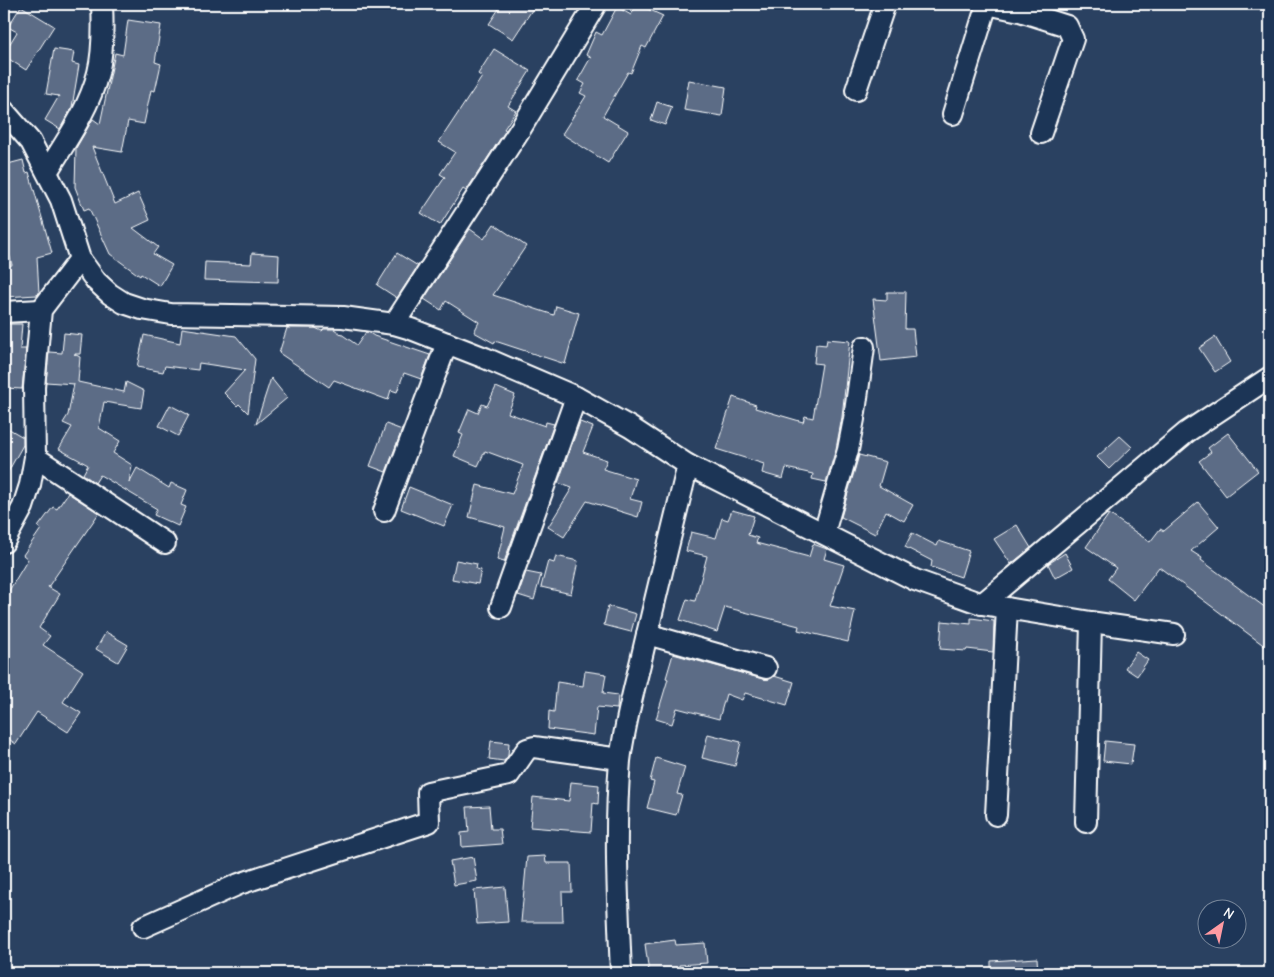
<svg xmlns="http://www.w3.org/2000/svg" width="1274" height="977" font-family="'Comic Neue',sans-serif">
<style>
.building{fill:#5b6c86;stroke:#fff}
.lines{fill:none;stroke-linecap:round;stroke-linejoin:round}
.minor-casing{stroke:#fff;stroke-width:24}
.minor{stroke:#1d3557;stroke-width:20}
</style>
<rect width="100%" height="100%" fill="#2a4161"/>
<filter id="ink" filterUnits="userSpaceOnUse"><feTurbulence type="fractalNoise" baseFrequency=".02" numOctaves="2"/><feDisplacementMap in="SourceGraphic" scale="10" xChannelSelector="R" yChannelSelector="G"/><feConvolveMatrix kernelMatrix="1 2 1 2 8 2 1 2 1" color-interpolation-filters="sRGB"/></filter>
<g filter="url(#ink)">
<g class="building">
<polygon points="502,4 536,4 513,39 489,24"/>
<polygon points="637,4 663,16 646,48 642,46 631,73 628,72 603,116 628,131 608,163 562,134 586,96 580,93 585,84 578,80 591,57 586,55 596,32 602,35 617,7 631,15"/>
<polygon points="21,6 54,26 26,70 4,56 4,53 17,32 8,27"/>
<polygon points="128,20 161,25 155,62 161,64 155,91 151,90 144,124 128,121 122,152 92,147 115,204 138,193 150,220 133,228 158,247 153,254 172,265 160,286 141,274 140,276 110,254 89,208 84,210 75,187 76,148 93,119 100,124 115,53 123,55"/>
<polygon points="54,49 74,52 72,63 79,65 72,107 60,129 45,120 59,96 46,94"/>
<polygon points="494,49 530,71 508,106 516,111 504,129 506,130 466,191 463,189 440,225 421,213 445,177 440,174 455,152 439,142 482,77 478,74"/>
<polygon points="689,80 726,87 722,116 684,110"/>
<polygon points="657,102 672,107 665,125 651,120"/>
<polygon points="23,160 26,173 29,172 52,253 37,257 39,293 37,295 4,297 4,266 12,265 4,234 4,165"/>
<polygon points="494,224 526,246 493,295 554,315 556,306 579,313 565,364 495,341 494,343 474,332 479,322 446,301 441,310 424,299 470,229 484,239"/>
<polygon points="252,253 279,255 278,282 204,280 205,262 251,264"/>
<polygon points="397,253 418,266 397,298 377,285"/>
<polygon points="887,292 906,292 905,329 913,329 916,357 881,361 873,299 887,300"/>
<polygon points="4,324 22,324 20,349 26,349 22,389 4,388"/>
<polygon points="182,328 236,336 255,359 248,413 239,404 237,406 224,393 245,370 199,363 198,370 165,366 163,372 137,367 144,335 180,343"/>
<polygon points="287,328 315,328 322,331 324,329 334,329 357,345 366,332 368,332 374,336 430,355 421,379 404,373 397,392 391,390 388,400 334,380 329,387 279,353"/>
<polygon points="64,333 82,335 80,354 74,354 80,357 78,382 124,392 126,382 144,391 141,408 104,402 99,428 120,441 113,453 132,465 129,483 137,468 169,488 171,483 187,490 181,505 186,507 178,526 154,515 157,509 100,475 95,483 83,474 88,465 59,449 72,427 63,423 68,415 74,384 46,382 49,352 62,353"/>
<polygon points="1215,337 1230,362 1215,372 1199,348"/>
<polygon points="827,339 850,341 842,417 836,449 826,482 812,479 813,474 786,468 783,479 762,473 764,464 716,449 733,397 756,405 755,408 803,422 805,416 813,418 822,364 814,363 816,344 826,345"/>
<polygon points="271,378 287,398 256,424"/>
<polygon points="496,387 515,395 508,413 545,426 546,422 554,424 504,562 497,560 505,527 469,517 477,485 512,494 523,465 485,451 478,466 454,456 463,435 459,433 469,409 478,413 482,404 487,406"/>
<polygon points="170,405 189,415 178,436 159,426"/>
<polygon points="580,422 593,427 583,452 607,460 603,469 636,479 630,499 642,502 638,517 587,501 564,537 548,527 572,488 558,483"/>
<polygon points="386,424 402,430 386,472 370,466"/>
<polygon points="4,426 23,437 23,445 4,479"/>
<polygon points="1228,433 1258,471 1226,496 1199,461 1211,452 1208,448"/>
<polygon points="1120,436 1132,447 1109,469 1097,457"/>
<polygon points="859,455 886,462 879,486 913,505 904,521 886,511 875,534 841,517"/>
<polygon points="409,487 453,505 444,526 401,509"/>
<polygon points="68,493 99,513 48,587 60,594 39,628 50,636 43,645 83,671 63,702 81,713 68,732 37,712 16,744 4,736 4,599 28,559 23,555 41,529 38,527 53,507 57,509"/>
<polygon points="1198,502 1219,527 1191,551 1202,558 1201,560 1270,611 1270,650 1159,567 1134,600 1108,579 1116,568 1086,547 1109,514 1150,542 1160,529 1164,531"/>
<polygon points="732,510 754,516 748,535 758,538 756,543 809,557 813,544 827,549 824,559 844,565 830,606 855,611 848,642 798,630 799,626 725,607 717,632 680,620 687,599 695,601 707,556 686,551 691,532 716,538 722,518 728,520"/>
<polygon points="1017,525 1031,548 1011,564 994,539"/>
<polygon points="912,533 937,546 939,541 969,551 961,577 931,567 932,561 905,547"/>
<polygon points="1065,553 1073,568 1055,578 1048,564"/>
<polygon points="556,556 578,561 571,594 541,587 548,561 554,563"/>
<polygon points="456,560 477,564 476,569 481,570 478,584 452,579"/>
<polygon points="526,572 541,575 534,600 518,595"/>
<polygon points="608,606 636,614 631,632 604,625"/>
<polygon points="971,618 994,621 993,652 967,649 966,651 940,649 942,621 971,624"/>
<polygon points="106,632 128,645 118,662 96,649"/>
<polygon points="1136,652 1148,660 1137,676 1125,668"/>
<polygon points="673,654 763,679 769,679 774,676 794,682 787,705 745,693 742,700 726,694 719,719 677,708 672,724 656,719 668,679 666,678"/>
<polygon points="585,671 606,674 603,693 618,695 617,709 597,707 594,735 548,729 549,711 554,712 557,682 583,686"/>
<polygon points="708,734 741,742 735,766 702,758"/>
<polygon points="491,741 509,743 508,756 504,761 489,759"/>
<polygon points="1105,741 1134,744 1131,764 1103,761"/>
<polygon points="656,758 685,767 677,794 682,795 676,815 647,808 654,782 650,781"/>
<polygon points="571,782 599,785 598,804 593,803 591,832 530,827 533,797 569,801"/>
<polygon points="489,806 491,829 500,829 502,844 462,847 461,833 469,832 467,807"/>
<polygon points="545,856 546,863 571,863 572,892 562,892 563,922 521,922 527,857"/>
<polygon points="473,857 477,881 454,885 450,861"/>
<polygon points="505,887 508,922 477,924 474,890"/>
<polygon points="675,940 676,945 705,943 707,963 679,965 679,970 649,973 645,944"/>
<polygon points="1037,958 1038,973 991,973 991,961"/>
</g>
<g class="lines">
<g class="minor-casing">
<g id="minor">
<polyline points="987,4 1020,11 1067,26 1073,39 1041,133"/>
<polyline points="856,90 885,4"/>
<polyline points="4,111 31,142 61,200 80,259 96,281 110,294 124,303 142,309 171,314 343,317 394,324 411,329 485,358 576,397 630,427 688,465 915,580 982,604 1091,622 1174,634"/>
<polyline points="953,114 987,4"/>
<path d="M47,172C66,141 89,109 98,73C103,53 103,24 102,4"/>
<polyline points="4,312 41,310"/>
<polyline points="394,324 521,128 596,4"/>
<polyline points="35,457 165,543"/>
<polyline points="384,511 447,343"/>
<polyline points="824,533 848,450 854,419 864,347"/>
<polyline points="4,542 23,507 30,485 35,457 34,387 41,310 80,259"/>
<polyline points="982,604 1187,432 1270,377"/>
<polyline points="501,607 576,397"/>
<polyline points="647,634 766,668"/>
<polyline points="996,815 1007,608"/>
<polyline points="1086,822 1091,622"/>
<polyline points="143,927 239,884 429,822 428,792 509,775 527,749 534,747 620,759"/>
<path d="M621,973C618,902 614,832 620,761C624,727 633,693 641,660C656,595 672,530 688,465"/>
</g>
</g>
<use href="#minor" class="minor"/>
</g>
</g>
<rect width="1274" height="977" fill="none" stroke="#1d3557" stroke-width="20"/>
<rect x="10" y="10" width="1254" height="957" fill="none" stroke="#fff" stroke-width="2" filter="url(#ink)"/>
<g transform="translate(1222 924) rotate(33)"><circle r="24" fill="#1d3557" stroke="#77869a"/>
<path d="M0-4L9 19L0 12L-9 19Z" fill="#ff9aa2"/>
<text y="-8" font-size="14" font-weight="bold" text-anchor="middle" fill="#ffffff">N</text>
</g>
</svg>
